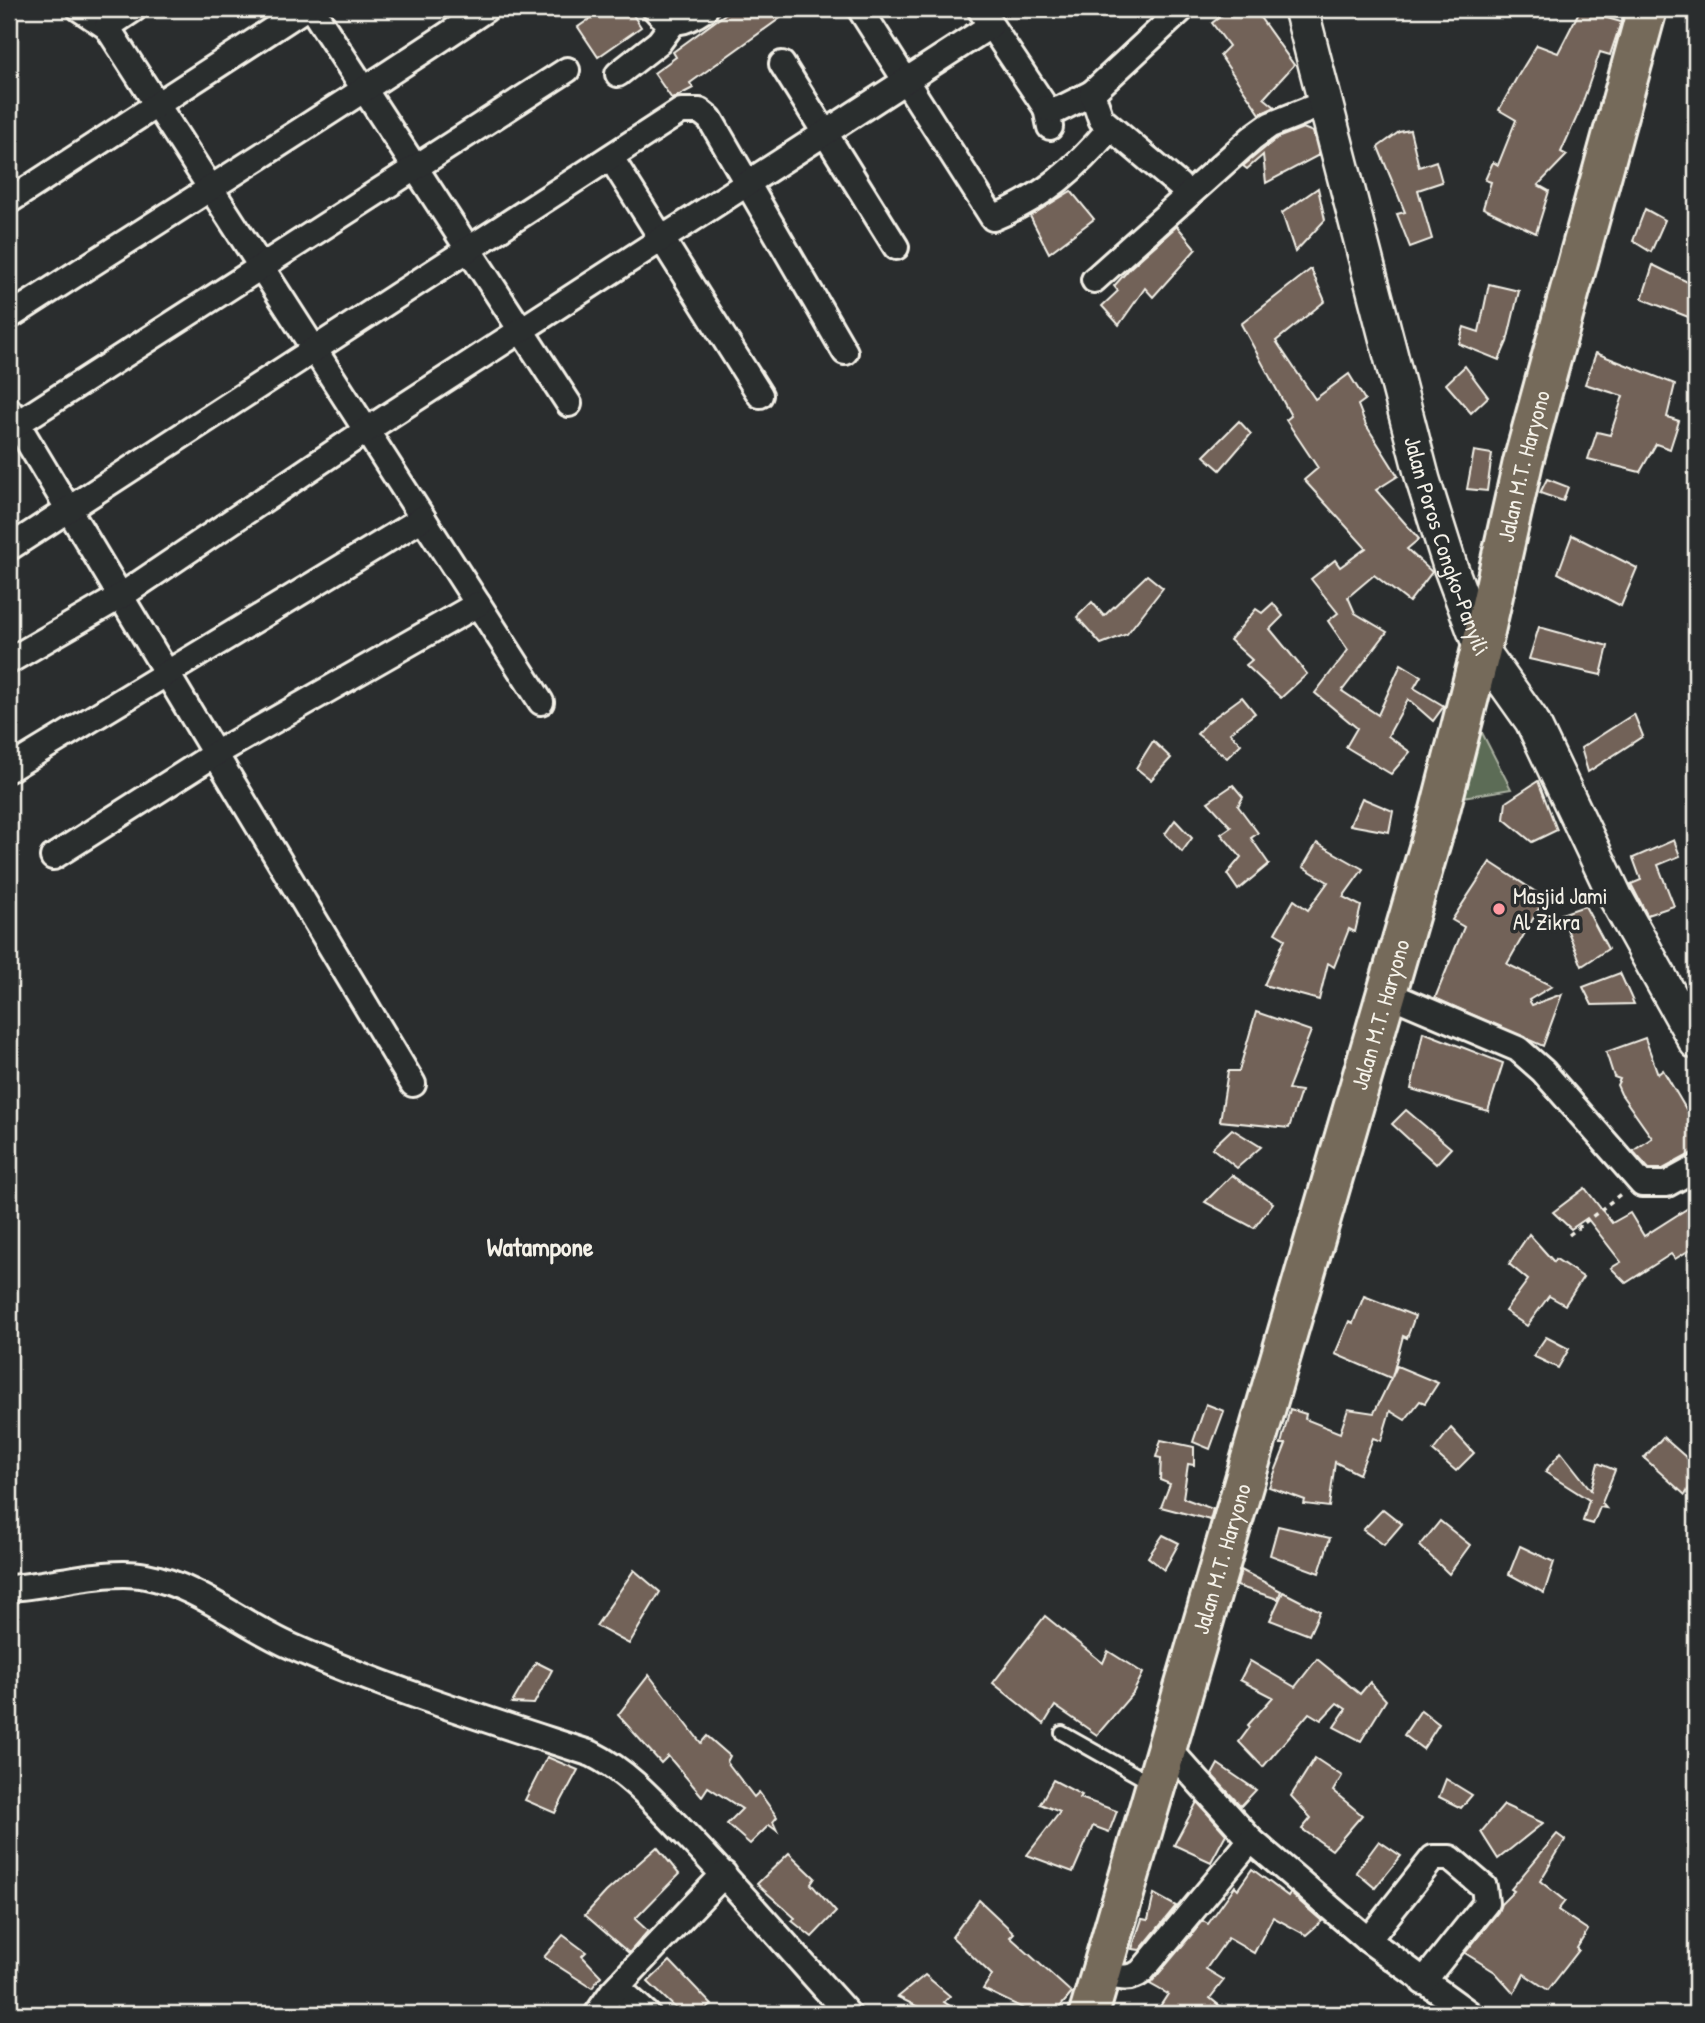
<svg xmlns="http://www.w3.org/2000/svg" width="1705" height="2023" font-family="'Patrick Hand',sans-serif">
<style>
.green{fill:#5b6c56;stroke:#a8ae9f;stroke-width:2}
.building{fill:#726259;stroke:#f4f1e8;stroke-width:2}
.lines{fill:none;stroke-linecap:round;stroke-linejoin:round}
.lane-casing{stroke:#f4f1e8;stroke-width:18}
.street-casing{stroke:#f4f1e8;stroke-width:30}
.secondary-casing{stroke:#f4f1e8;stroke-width:38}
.highway-casing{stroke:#f4f1e8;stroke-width:44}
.path{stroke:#f4f1e8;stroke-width:3.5;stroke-dasharray:5 5;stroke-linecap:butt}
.lane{stroke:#2a2d2e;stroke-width:12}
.street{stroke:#2a2d2e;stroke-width:24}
.secondary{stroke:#2a2d2e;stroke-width:33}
.highway{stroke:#746a5a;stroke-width:38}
.poi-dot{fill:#ff9aa2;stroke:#2a2d2e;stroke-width:2.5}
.labels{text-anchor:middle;stroke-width:7;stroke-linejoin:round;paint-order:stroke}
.street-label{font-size:23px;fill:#f4f1e8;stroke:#2a2d2e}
.poi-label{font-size:23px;fill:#f4f1e8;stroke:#2a2d2e;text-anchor:start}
.quarter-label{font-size:26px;font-weight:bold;fill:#f4f1e8;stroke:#2a2d2e}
</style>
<rect width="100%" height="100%" fill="#2a2d2e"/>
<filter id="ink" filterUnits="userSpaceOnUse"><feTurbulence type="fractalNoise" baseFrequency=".0143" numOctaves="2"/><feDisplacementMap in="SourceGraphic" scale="14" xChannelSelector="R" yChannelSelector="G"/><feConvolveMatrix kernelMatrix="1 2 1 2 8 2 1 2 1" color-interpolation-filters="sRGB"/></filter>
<g filter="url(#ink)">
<polygon class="green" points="1475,719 1511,789 1451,799"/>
<g class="building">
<polygon points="604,9 629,9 641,27 598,57 578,27"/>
<polygon points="732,9 793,9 690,83 693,88 672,99 654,73 676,57 673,52"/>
<polygon points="1230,9 1254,9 1294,65 1264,98 1275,107 1260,114 1220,55 1229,46 1212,23"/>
<polygon points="1580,10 1621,22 1610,55 1600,52 1580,110 1561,152 1567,155 1538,185 1549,191 1536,233 1483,208 1491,182 1485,180 1493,162 1498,165 1516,120 1499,110 1516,79 1537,45 1558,53"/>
<polygon points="1303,128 1313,132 1319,155 1266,183 1263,155 1247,169 1243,166 1277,138"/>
<polygon points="1410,130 1419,167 1436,161 1442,182 1418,190 1432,239 1410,247 1397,214 1405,212 1378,147 1399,132"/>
<polygon points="1318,188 1325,220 1295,252 1282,213"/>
<polygon points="1071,191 1094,219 1049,253 1030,216"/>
<polygon points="1645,209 1665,220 1651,252 1633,241"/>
<polygon points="1177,226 1196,249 1153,297 1145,288 1119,325 1102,306 1118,291 1114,286 1131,267"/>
<polygon points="1653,265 1696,286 1696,320 1642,299"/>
<polygon points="1311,269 1325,301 1276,341 1315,399 1349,374 1365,400 1358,405 1366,425 1398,476 1376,490 1419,539 1407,549 1432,572 1409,602 1374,575 1348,597 1355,613 1387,632 1342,691 1378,715 1401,664 1421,676 1414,688 1444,706 1433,721 1408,699 1388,736 1410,752 1391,774 1346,747 1357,728 1315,693 1348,650 1328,621 1338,613 1311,579 1335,560 1340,567 1366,548 1304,480 1318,468 1286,420 1291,416 1241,324"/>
<polygon points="1489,284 1519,291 1507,342 1499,360 1459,344 1464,327 1479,332"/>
<polygon points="1596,353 1675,384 1667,417 1679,421 1670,449 1656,444 1640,472 1588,459 1597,432 1610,435 1623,396 1585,384"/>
<polygon points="1465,366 1488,397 1471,413 1446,384"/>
<polygon points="1239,421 1251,434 1220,470 1204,456"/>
<polygon points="1474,451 1492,454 1487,491 1467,489"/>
<polygon points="1547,479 1568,487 1563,501 1540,493"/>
<polygon points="1572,535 1637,568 1621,606 1558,573"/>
<polygon points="1147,575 1163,588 1127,634 1101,644 1077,617 1092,602 1104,616"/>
<polygon points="1273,603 1283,616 1270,629 1307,674 1281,698 1246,665 1252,660 1230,640 1256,609 1262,613"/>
<polygon points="1539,627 1608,646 1601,675 1529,659"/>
<polygon points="1242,697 1255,713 1230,733 1241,744 1227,758 1197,734 1208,722"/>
<polygon points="1634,714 1643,736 1588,772 1581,748"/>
<polygon points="1153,741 1171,758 1151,780 1136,768"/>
<polygon points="1538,781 1557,830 1532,842 1504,819 1506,802"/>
<polygon points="1233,785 1243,797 1238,806 1258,833 1251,838 1269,864 1238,890 1227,874 1241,857 1221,834 1231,827 1208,802"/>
<polygon points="1362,798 1393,811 1389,832 1350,825"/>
<polygon points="1175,820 1192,838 1182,852 1165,834"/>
<polygon points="1674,840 1680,856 1658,865 1674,906 1647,915 1631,884 1641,880 1633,858"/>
<polygon points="1317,843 1363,869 1343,897 1361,906 1355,932 1349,929 1334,967 1328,963 1319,1000 1264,985 1285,939 1275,933 1294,900 1308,910 1328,882 1303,867"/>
<polygon points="1490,862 1545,898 1507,964 1552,986 1529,1000 1532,1005 1562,994 1543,1046 1435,998 1464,927 1452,920"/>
<polygon points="1585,906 1608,949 1582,966 1561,914"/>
<polygon points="1620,973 1634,1004 1592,1005 1583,987"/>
<polygon points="1256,1012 1311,1031 1288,1089 1301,1091 1289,1128 1220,1121 1228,1071 1239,1071"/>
<polygon points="1423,1032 1503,1063 1488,1111 1411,1089"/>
<polygon points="1645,1038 1658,1074 1663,1070 1696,1126 1696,1151 1663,1169 1649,1169 1633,1151 1652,1138 1621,1094 1617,1085 1620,1079 1614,1077 1606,1052"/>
<polygon points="1406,1110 1451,1148 1436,1164 1392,1124"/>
<polygon points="1232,1129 1261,1147 1237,1168 1212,1148"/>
<polygon points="1232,1175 1273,1203 1254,1228 1205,1202"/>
<polygon points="1585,1188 1612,1223 1630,1213 1644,1236 1696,1203 1696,1246 1675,1259 1671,1254 1626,1283 1611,1268 1621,1262 1587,1218 1571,1229 1553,1212"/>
<polygon points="1529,1234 1554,1262 1556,1259 1583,1277 1565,1305 1549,1296 1527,1326 1505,1311 1528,1280 1509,1264"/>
<polygon points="1364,1296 1415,1316 1407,1338 1403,1336 1392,1377 1397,1366 1438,1383 1425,1403 1420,1401 1405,1420 1390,1411 1381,1441 1373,1438 1359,1474 1335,1462 1329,1507 1304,1504 1305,1500 1269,1487 1286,1444 1281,1444 1290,1409 1306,1414 1305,1419 1340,1433 1348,1409 1374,1413 1391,1378 1335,1354 1349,1321 1353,1323"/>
<polygon points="1546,1337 1569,1349 1558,1368 1533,1356"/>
<polygon points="1206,1404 1224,1411 1210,1449 1193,1442"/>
<polygon points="1451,1428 1474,1453 1456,1471 1433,1451"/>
<polygon points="1663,1437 1696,1466 1696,1477 1685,1495 1644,1458"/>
<polygon points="1161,1440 1194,1447 1194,1465 1188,1464 1183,1498 1213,1509 1210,1520 1161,1507 1170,1484 1160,1480 1161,1458 1156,1457"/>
<polygon points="1561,1452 1591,1490 1598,1463 1615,1470 1602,1503 1606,1508 1600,1507 1593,1524 1583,1521 1589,1500 1545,1472"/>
<polygon points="1383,1509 1402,1524 1384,1545 1363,1530"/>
<polygon points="1440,1521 1470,1545 1449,1574 1420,1546"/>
<polygon points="1278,1526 1330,1538 1319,1573 1270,1555"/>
<polygon points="1163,1535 1179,1543 1164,1570 1148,1557"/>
<polygon points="1520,1546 1554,1562 1544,1593 1509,1574"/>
<polygon points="634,1570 660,1592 629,1644 596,1626"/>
<polygon points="1241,1570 1281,1591 1278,1599 1237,1586"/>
<polygon points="1283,1592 1320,1611 1309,1635 1270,1620"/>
<polygon points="1045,1616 1103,1663 1108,1651 1143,1673 1133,1693 1097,1735 1055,1706 1044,1724 993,1683"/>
<polygon points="1317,1659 1360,1694 1370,1682 1386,1700 1361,1741 1334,1727 1346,1709 1337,1703 1321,1720 1309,1713 1263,1767 1239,1742 1250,1727 1248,1725 1273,1697 1240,1680 1250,1661 1295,1687"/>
<polygon points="536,1662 552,1670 534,1704 512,1703"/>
<polygon points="649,1675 701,1743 707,1736 730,1756 727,1762 754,1797 759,1792 777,1817 773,1822 777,1831 769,1825 750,1844 727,1824 742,1809 708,1787 702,1796 668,1756 661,1763 618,1715"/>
<polygon points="1421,1710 1439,1724 1423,1749 1404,1735"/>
<polygon points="547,1757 578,1770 555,1813 525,1800"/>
<polygon points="1315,1758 1342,1776 1333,1791 1362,1815 1332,1850 1302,1829 1311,1818 1291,1796"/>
<polygon points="1218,1764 1256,1790 1241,1806 1212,1775"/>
<polygon points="1446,1779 1472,1795 1461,1808 1439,1797"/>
<polygon points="1053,1780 1082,1795 1080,1798 1117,1811 1109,1832 1093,1826 1073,1872 1027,1855 1060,1812 1040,1804"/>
<polygon points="1197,1802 1226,1834 1211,1862 1174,1845"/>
<polygon points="1504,1805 1543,1823 1498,1859 1481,1832"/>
<polygon points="1557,1834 1565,1840 1540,1881 1565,1901 1558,1910 1588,1930 1577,1948 1579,1950 1548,1990 1524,1974 1514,1993 1495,1972 1465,1953 1498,1912 1501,1904 1514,1891 1511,1889"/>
<polygon points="1379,1841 1401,1856 1375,1888 1356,1872"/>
<polygon points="657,1847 679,1874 635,1919 648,1931 629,1953 585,1915 606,1892"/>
<polygon points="789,1853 815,1878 811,1884 836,1912 812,1937 792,1921 795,1918 757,1884"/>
<polygon points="1252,1869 1288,1896 1290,1893 1322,1921 1306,1935 1273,1917 1254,1953 1228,1938 1206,1969 1224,1980 1210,1998 1230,2014 1155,2014 1168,1994 1150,1984 1203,1921 1208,1924 1235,1886 1238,1889"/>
<polygon points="1154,1894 1176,1906 1140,1950 1132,1949 1142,1919 1148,1920"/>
<polygon points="979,1900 1014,1933 1010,1937 1072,1993 1054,2014 1035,2014 983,1989 992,1975 952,1937"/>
<polygon points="563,1935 586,1952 582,1956 601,1976 592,1988 544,1957"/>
<polygon points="670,1961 712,2005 698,2014 682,2014 648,1982"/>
<polygon points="925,1975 950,1996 944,2002 963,2014 932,2014 898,1997"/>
</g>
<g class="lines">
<g class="lane-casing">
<polyline id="lane" points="1062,1733 1151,1783"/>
</g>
<g class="street-casing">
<g id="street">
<polyline points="80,9 107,27"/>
<polyline points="134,9 107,27 541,702"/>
<polyline points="312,9 569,404"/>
<path d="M655,9C671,29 686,22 705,9"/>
<path d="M860,9L993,218C1043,197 1075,170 1110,128"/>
<polyline points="980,9 1046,108 1050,127"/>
<polyline points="782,64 896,247"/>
<polyline points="618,74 659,42 673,23"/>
<polyline points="1046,108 1058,110 1092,93"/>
<polyline points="611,158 760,395"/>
<polyline points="1179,185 1101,119 1092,93 1182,9"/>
<polyline points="9,201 304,9"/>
<polyline points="1094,280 1252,138 1270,125 1325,103"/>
<path d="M9,317C168,214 329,115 486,9"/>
<polyline points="9,410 413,1084"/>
<polyline points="9,429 567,70"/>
<polyline points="9,548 681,111 700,111 710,119 845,352"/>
<polyline points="9,661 121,596 367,430 990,26"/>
<polyline points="9,769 423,518"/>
<polyline points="53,857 215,754 478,604"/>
<polyline points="1386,993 1518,1049 1543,1071 1642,1184 1667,1184 1696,1168"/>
<path d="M9,1588C50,1586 108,1568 146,1576C199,1586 244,1626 293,1647C390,1690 491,1721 592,1754C632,1774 658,1807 689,1838C744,1895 795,1956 848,2014"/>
<polyline points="1167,1747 1251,1840 1368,1940 1470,2014"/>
<polyline points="1368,1940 1433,1858 1450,1858 1484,1887 1486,1903 1423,1982"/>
<path d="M1101,1973C1116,1976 1128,1982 1141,1972L1251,1840"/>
<polyline points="618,1988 647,2014"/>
<polyline points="597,2014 613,1991 724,1874"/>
</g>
</g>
<g class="secondary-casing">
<g id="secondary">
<path id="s1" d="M1301,9L1423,480L1450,566L1481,649L1532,721L1616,898L1696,1042"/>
</g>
</g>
<g class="highway-casing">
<g id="highway">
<path id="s2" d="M1089,2014L1440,810L1481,649L1523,462L1647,9"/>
</g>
</g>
<polyline class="path" points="1569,1235 1622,1193"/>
<use href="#lane" class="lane"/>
<use href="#street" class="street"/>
<use href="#secondary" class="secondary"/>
<use href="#highway" class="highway"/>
</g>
</g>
<circle class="poi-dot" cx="1499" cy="909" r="7"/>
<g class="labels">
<g class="street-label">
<text dy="8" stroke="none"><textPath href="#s2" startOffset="1608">Jalan M.T. Haryono</textPath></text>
<text dy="8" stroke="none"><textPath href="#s1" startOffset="556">Jalan Poros Congko-Panyili</textPath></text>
<text dy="8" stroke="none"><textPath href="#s2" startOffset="1041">Jalan M.T. Haryono</textPath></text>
<text dy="8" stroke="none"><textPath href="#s2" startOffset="474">Jalan M.T. Haryono</textPath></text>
</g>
<g class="poi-label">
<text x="1513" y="904">Masjid Jami<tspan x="1513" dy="26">Al Zikra</tspan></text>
</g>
<g class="quarter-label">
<text x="540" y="1256">Watampone</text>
</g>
</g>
<rect width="1705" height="2023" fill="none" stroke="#2a2d2e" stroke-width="35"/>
<rect x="18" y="18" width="1670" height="1988" fill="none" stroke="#f4f1e8" stroke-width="2.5" filter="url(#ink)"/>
</svg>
